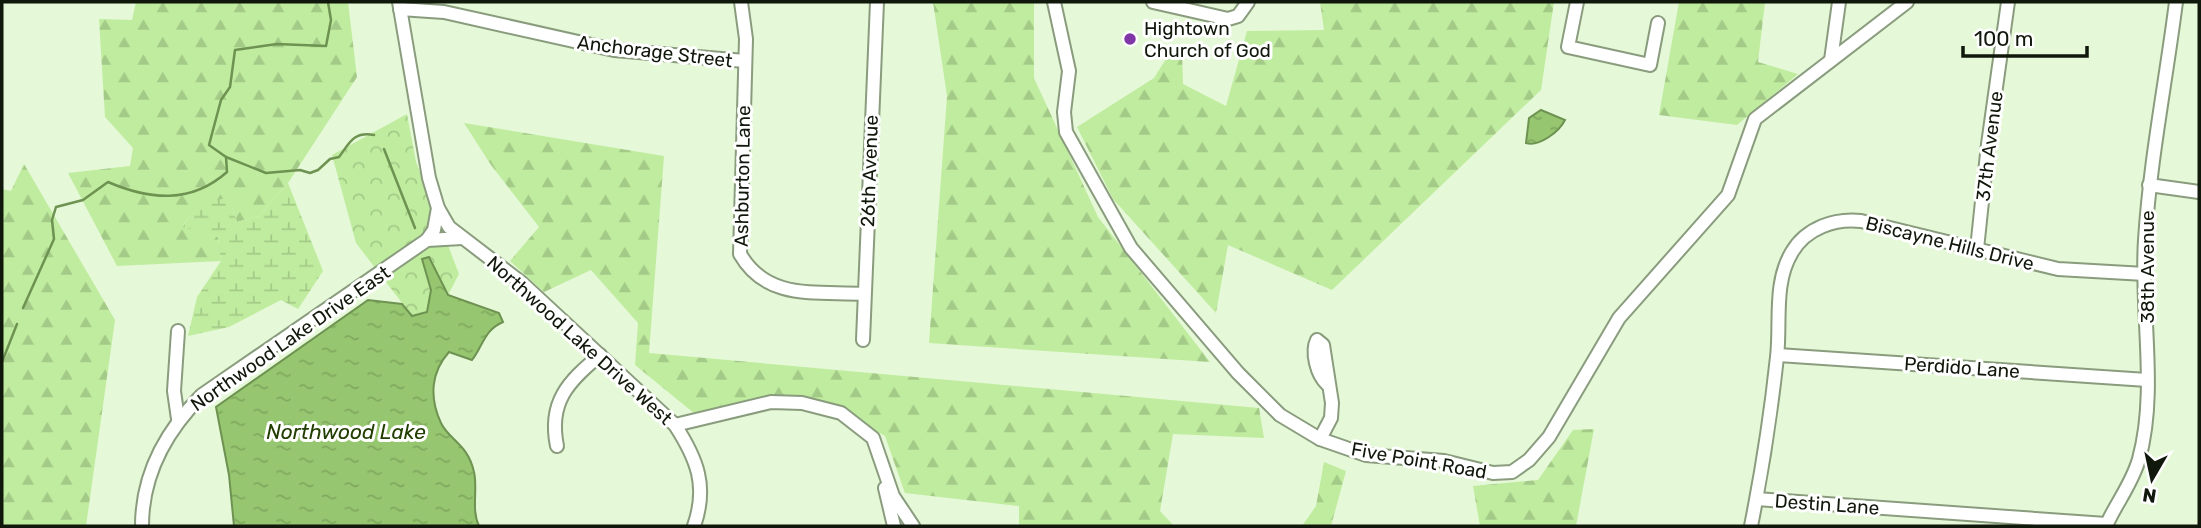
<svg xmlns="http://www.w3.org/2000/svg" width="2201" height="528" font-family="Rubik,sans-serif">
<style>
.forest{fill:url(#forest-firs)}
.wetland{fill:url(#wetland-marsh)}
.park{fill:url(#park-crowns)}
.water{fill:url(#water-ripples);stroke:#6e9251;stroke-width:2}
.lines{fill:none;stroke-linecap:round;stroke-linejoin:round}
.stream{stroke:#6e9251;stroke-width:2.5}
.minor-casing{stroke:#8a9c7e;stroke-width:16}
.minor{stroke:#fff;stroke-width:12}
.poi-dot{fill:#8136a7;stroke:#fff;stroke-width:2.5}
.labels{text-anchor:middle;stroke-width:6;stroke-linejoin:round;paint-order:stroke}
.poi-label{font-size:19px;fill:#10170b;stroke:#fff;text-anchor:start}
.street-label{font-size:19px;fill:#10170b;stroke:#fff}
.water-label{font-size:21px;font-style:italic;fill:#213e00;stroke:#fff}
</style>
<defs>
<pattern id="forest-firs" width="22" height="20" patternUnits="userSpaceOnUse" patternTransform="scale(1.75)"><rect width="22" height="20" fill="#c0ec9f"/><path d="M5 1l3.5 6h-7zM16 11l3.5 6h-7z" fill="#a4ca88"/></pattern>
<pattern id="wetland-marsh" width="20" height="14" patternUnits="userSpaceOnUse" patternTransform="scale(1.75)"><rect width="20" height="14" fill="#c0ec9f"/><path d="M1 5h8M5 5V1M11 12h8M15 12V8" fill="none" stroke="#a4ca88"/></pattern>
<pattern id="park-crowns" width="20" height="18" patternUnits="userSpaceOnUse" patternTransform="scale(1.75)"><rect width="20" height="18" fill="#c0ec9f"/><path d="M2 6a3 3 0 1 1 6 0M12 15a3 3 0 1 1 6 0" fill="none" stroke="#a4ca88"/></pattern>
<pattern id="water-ripples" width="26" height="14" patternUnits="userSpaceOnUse" patternTransform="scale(1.75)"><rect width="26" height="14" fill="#96c66f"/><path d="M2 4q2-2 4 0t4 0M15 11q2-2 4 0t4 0" fill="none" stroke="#80a95f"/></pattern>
</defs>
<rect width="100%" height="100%" fill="#e5f8d7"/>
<g class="forest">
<path d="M136,2H348L357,77L288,183L259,216L237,222L229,198C210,202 193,208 183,226L218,237L221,261L117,266L68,173L130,166L133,148L105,117L99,19L132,20Z"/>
<polygon points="933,2 1034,2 1034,78 1098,217 1210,362 929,343 947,96"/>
<polygon points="1320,2 1554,2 1541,90 1332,290 1228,245 1216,313 1113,199 1077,127 1154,78 1173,48 1182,51 1183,84 1226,106 1247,31 1324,30"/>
<polygon points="1679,2 1765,2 1758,62 1798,74 1737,125 1659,115"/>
<polygon points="464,123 664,156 649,353 1259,408 1264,438 1173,434 1160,511 1174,526 1019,526 1019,506 905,493 885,436 821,400 754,398 695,414 635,365 638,323 591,270 544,292 510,261 539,227 491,165"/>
<polygon points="24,164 115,320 86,526 2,526 2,189 11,191"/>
<polygon points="1594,429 1576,526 1480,526 1473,486 1538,480 1573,430"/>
<polygon points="1324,462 1346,471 1331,526 1302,526 1316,506"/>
</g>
<path class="wetland" d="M288,183L323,271L298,309L281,300L229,327L188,336L197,297L221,261L218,237L183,227C192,208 209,202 229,197L237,222L259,216Z"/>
<polygon class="park" points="407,114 416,162 459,274 448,295 429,257 431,290 427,312 412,316 356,243 332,155"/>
<g class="water">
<path d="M1541,110L1565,120C1559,132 1539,147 1526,143L1529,118Z"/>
<path d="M429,257L448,295L499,313L503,322C484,330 483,346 472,360L449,352C431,372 429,397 441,423C449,440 468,444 474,472C478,489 471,510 479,526H234L229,475L216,407L368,300L402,304L412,316L427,312L431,290L422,259Z"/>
</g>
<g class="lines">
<g class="stream">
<path d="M328,2L331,20L326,46L277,44L235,50L230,87L221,100L209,145L226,157L266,173L300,170L310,173L318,170L330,159L339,157C349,144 353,131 374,135"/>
<polyline points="384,149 415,228"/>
<path d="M23,308L54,239L52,220L56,207L83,200L108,182C150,200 191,204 227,172L226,157"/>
<polyline points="2,362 17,324"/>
</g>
<g class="minor-casing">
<g id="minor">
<path d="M399,2L429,178L438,208L449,227L522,283L675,425C697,459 708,486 694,526"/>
<path d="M741,2L746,39L740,254C767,301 816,291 864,294"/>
<polyline points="1054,2 1069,71 1064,112 1066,132 1131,248 1238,373 1280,415 1320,439 1366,455 1444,461 1493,473 1512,472 1529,460 1549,437 1619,318 1728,195 1755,119 1907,2"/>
<polyline points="1153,2 1228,19 1238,16 1248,2"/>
<polyline points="1577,2 1568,47 1650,65 1658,23"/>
<polyline points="400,9 444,12 614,50 745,61"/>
<polyline points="1831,60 1839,2"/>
<polyline points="2149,185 2199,192"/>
<polyline points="427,240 434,230 438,208"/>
<polyline points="1977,249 1988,144 2008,2"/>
<polyline points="863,340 877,2"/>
<polyline points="1778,355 2147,380"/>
<polyline points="178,419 174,391 178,331"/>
<polyline points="675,425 771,402 802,403 841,413 873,438 893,496 913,526"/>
<path d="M1320,439L1331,418L1332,403L1323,345L1317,340C1311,352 1317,375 1327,384"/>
<path d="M557,446C548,402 568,382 600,355"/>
<polyline points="885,488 894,526"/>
<polyline points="1757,499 2106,524"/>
<path d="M142,526C142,474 166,431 202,395L427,240L462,238"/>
<path d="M1751,526C1762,471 1771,413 1777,357C1781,323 1773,283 1792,252C1806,228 1835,218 1861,221L2058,269L2145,274"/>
<path d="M2106,526C2116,503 2132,484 2139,459C2158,390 2140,311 2145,240C2150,160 2166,81 2176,2"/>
</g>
</g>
<use href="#minor" class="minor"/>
</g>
<circle class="poi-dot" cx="1130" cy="39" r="7"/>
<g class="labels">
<g class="poi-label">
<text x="1144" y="35">Hightown<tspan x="1144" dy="22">Church of God</tspan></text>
</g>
<g class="street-label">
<text transform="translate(655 51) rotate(7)" y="7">Anchorage Street</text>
<text transform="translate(1989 146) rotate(-83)" y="7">37th Avenue</text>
<text transform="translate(869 171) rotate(-88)" y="7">26th Avenue</text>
<text transform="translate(742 176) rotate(-89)" y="7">Ashburton Lane</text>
<text transform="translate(1950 243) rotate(14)" y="7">Biscayne Hills Drive</text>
<text transform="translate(2147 267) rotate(-90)" y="7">38th Avenue</text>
<text transform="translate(290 338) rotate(-35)" y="7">Northwood Lake Drive East</text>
<text transform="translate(580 340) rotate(42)" y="7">Northwood Lake Drive West</text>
<text transform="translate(1962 367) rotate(4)" y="7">Perdido Lane</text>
<text transform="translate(1419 460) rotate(10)" y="7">Five Point Road</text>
<text transform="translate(1827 504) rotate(4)" y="7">Destin Lane</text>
</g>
<g class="water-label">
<text x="346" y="439">Northwood Lake</text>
</g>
</g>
<rect width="2201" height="528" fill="none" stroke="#10170b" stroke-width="7"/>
<g transform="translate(2152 479) rotate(189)" stroke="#ffffff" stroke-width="5" paint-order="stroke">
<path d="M0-5L12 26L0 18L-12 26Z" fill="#10170b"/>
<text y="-10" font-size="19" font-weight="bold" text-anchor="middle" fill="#10170b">N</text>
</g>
<path d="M1963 46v10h124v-10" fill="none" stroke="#10170b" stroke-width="3.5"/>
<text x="1974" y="46" font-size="21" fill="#10170b" stroke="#ffffff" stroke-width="5" paint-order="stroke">100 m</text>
</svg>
